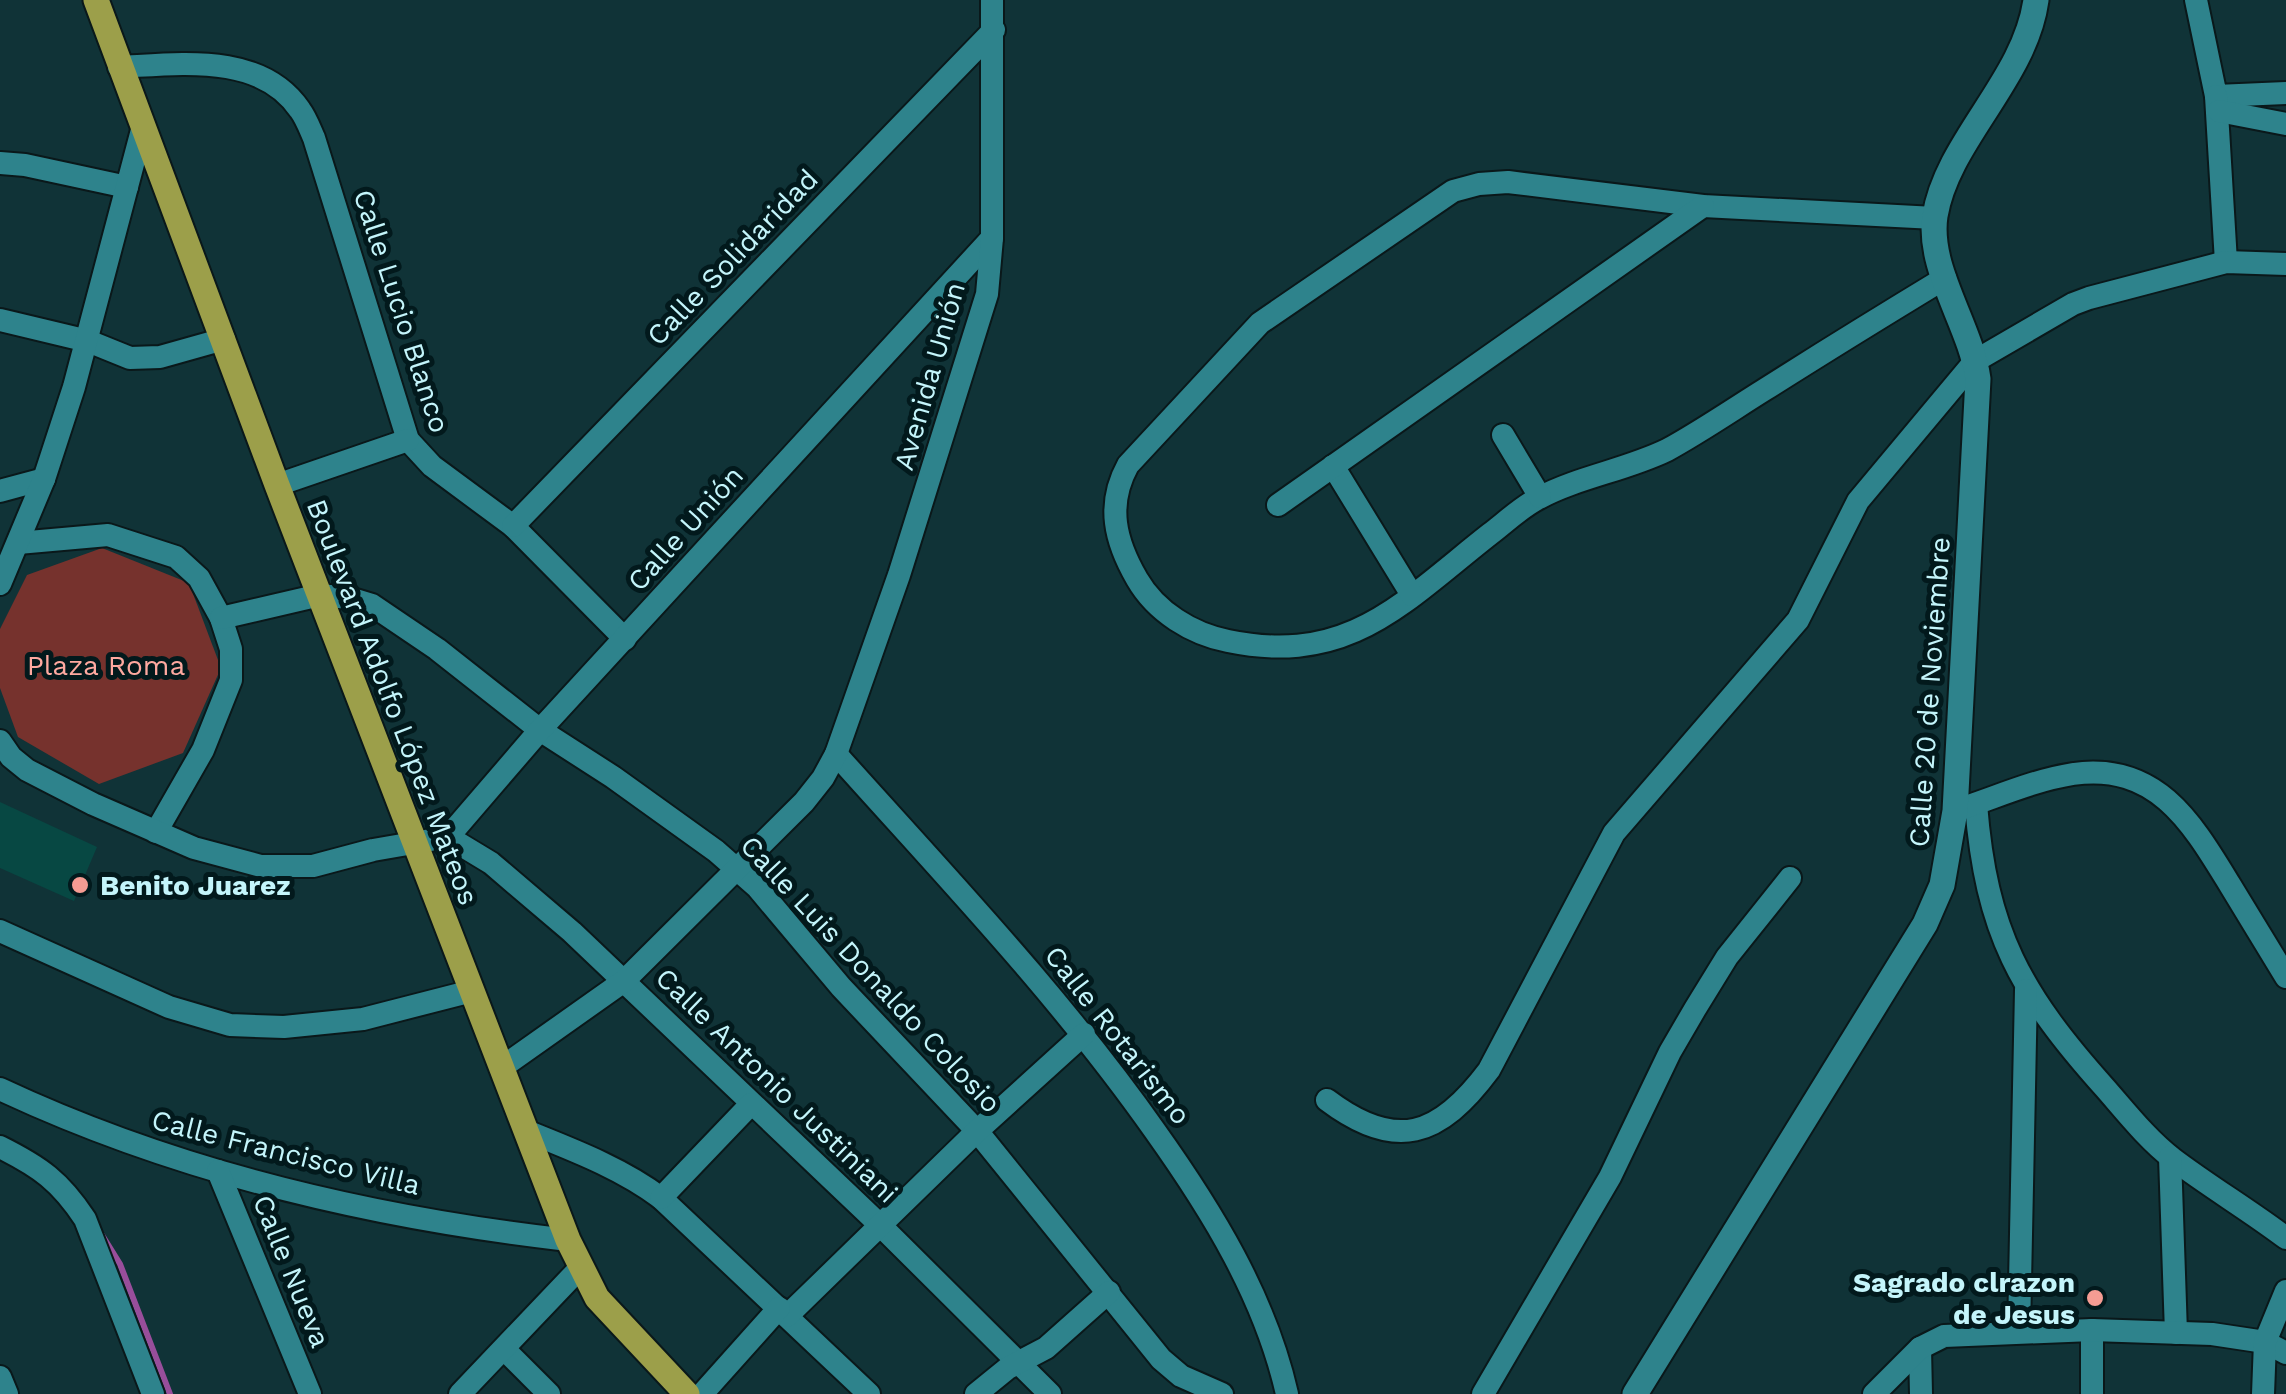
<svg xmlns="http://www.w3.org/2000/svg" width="2286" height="1394" font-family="'Work Sans',sans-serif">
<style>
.green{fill:#76322d}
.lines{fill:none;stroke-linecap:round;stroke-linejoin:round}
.stream{stroke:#984e9b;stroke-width:6}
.building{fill:#074843}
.minor-casing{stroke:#0a181a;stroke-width:26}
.tertiary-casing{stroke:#0a181a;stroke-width:29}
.primary-casing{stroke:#0a181a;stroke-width:29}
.minor{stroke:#2e838c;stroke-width:22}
.tertiary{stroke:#2e838c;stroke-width:25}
.primary{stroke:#9c9f4a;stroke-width:25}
.poi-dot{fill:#f59c93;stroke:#02191c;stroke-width:4}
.labels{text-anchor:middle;stroke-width:10;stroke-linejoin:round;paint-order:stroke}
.street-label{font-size:28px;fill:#c4f5fb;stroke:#02191c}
.park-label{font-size:28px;fill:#fea9a0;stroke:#02191c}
.poi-label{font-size:28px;font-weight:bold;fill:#c4f5fb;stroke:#02191c;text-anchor:start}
</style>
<rect width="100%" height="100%" fill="#103337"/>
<polygon class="green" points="102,548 189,583 221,668 183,753 99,784 18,737 0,688 0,629 27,575"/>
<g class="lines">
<polyline class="stream" points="102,1235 120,1264 170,1394"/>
</g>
<polygon class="building" points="0,802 97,847 74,901 0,868"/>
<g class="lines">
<g class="minor-casing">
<g id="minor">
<polyline points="2196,0 2216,96 2286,93"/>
<path d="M119,67C179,64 261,52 300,110C306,118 310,129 314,138L408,440L432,466L513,526L625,639"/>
<polyline points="2216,96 2226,262"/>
<polyline points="2219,111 2286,124"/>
<polyline points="0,163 25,165 127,187"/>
<path d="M1935,218L1703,206L1508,182L1479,184L1453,191L1260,323L1128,465C1106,505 1115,541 1137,579C1156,612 1192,634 1228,641C1349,666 1402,603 1490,534C1506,522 1521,507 1539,498C1578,477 1626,470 1667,450C1700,432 1732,410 1764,390C1824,352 1884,315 1945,278"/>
<polyline points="0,320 88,341 130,358 160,357 224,339"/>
<polyline points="1503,435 1540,497"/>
<polyline points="1333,466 1412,595"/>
<polyline points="277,485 408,440"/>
<polyline points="0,491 44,479"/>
<polyline points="1278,505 1703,206"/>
<polyline points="513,526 994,30"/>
<polyline points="18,543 108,535 176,557 199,578 221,618 231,649 231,680 203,750 156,832"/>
<polyline points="0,584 44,479 74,387 142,130"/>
<polyline points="221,618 320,595 349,598 372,605 437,649 540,730 613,777 716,851 757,887 841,987 977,1131 1161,1359 1181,1376 1222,1394"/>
<polyline points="0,741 11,757 27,770 93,804 194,848 261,866 313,866 373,850 448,837 540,730 992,238"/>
<path d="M836,754C946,877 1060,996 1155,1131C1212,1211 1265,1297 1287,1394"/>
<path d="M1976,804C1986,932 2020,993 2105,1088C2126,1112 2148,1140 2173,1159C2210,1187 2249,1210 2286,1238"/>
<path d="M1963,808C1999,796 2035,780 2073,774C2157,762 2192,823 2230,885C2249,916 2267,946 2286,977"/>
<polyline points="448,837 491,863 572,932 880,1225 1050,1394"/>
<polyline points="0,931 169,1007 230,1025 284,1027 363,1019 472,991"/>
<polyline points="501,1068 624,981 804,802 823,778 836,754 899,575 987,294 992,238 992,0"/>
<path d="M0,1089C177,1172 374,1218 568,1240"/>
<path d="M1327,1100C1396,1152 1439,1137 1489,1070L1614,833L1798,620L1858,501L1975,361L2073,304L2089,298L2226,262L2286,264"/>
<path d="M526,1131C573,1150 621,1168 661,1198L869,1394"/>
<path d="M0,1147C40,1167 60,1181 85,1219L153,1394"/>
<polyline points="2170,1157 2176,1333"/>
<polyline points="218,1171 310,1394"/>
<polyline points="661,1198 751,1104"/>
<polyline points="787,1316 977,1131 1084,1034"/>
<polyline points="2092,1330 2092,1394"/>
<polyline points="2019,1332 2026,990"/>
<polyline points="1920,1348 1921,1394"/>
<polyline points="505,1350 549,1394"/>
<polyline points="0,1377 7,1394"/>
<polyline points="460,1394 581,1267"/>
<polyline points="702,1394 779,1308"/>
<polyline points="976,1394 1008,1368 1046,1348 1109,1292"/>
<polyline points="1483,1394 1610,1177 1670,1052 1695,1009 1727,957 1790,878"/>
<polyline points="1874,1394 1920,1348 1944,1336 2092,1330 2212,1334 2265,1342 2286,1353"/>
<polyline points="2263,1394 2265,1342 2286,1291"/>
</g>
</g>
<g class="tertiary-casing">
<path id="tertiary" d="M1635,1394L1925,924L1942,885L1955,811L1978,379C1971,326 1927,269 1935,216C1947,141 2025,80 2036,0"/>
</g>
<g class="primary-casing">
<polyline id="primary" points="96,0 277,485 568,1240 597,1298 687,1394"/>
</g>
<use href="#minor" class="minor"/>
<use href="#tertiary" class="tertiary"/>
<use href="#primary" class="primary"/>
</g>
<g class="poi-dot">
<circle cx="80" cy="885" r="10"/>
<circle cx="2095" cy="1298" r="10"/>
</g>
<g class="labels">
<g class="street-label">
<text transform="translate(732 257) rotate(-46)" y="10">Calle Solidaridad</text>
<text transform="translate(402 311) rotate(72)" y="10">Calle Lucio Blanco</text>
<text transform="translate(929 376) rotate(-74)" y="10">Avenida Unión</text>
<text transform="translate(685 528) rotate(-48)" y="10">Calle Unión</text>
<text transform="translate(1929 692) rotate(-86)" y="10">Calle 20 de Noviembre</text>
<text transform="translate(393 702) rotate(69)" y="10">Boulevard Adolfo López Mateos</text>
<text transform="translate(871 974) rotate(47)" y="10">Calle Luis Donaldo Colosio</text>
<text transform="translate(1118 1035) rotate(52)" y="10">Calle Rotarismo</text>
<text transform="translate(777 1085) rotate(44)" y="10">Calle Antonio Justiniani</text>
<text transform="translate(286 1152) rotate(14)" y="10">Calle Francisco Villa</text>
<text transform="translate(292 1271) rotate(68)" y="10">Calle Nueva</text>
</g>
<g class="park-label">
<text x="106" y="675">Plaza Roma</text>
</g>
<g class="poi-label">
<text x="100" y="895">Benito Juarez</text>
<text x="2075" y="1292" text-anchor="end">Sagrado clrazon<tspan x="2075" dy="32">de Jesus</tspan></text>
</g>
</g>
</svg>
